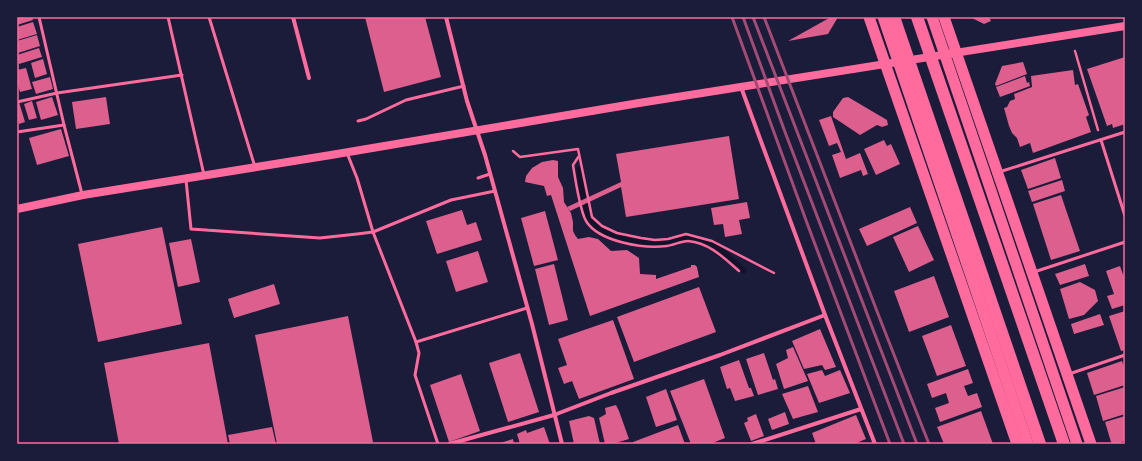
<svg xmlns="http://www.w3.org/2000/svg" width="1142" height="461" font-family="Cabin,sans-serif">
<style>
.lines{fill:none;stroke-linecap:round;stroke-linejoin:round}
.stream{stroke:#12122b;stroke-width:5}
.building{fill:#dd5f8e}
.path{stroke:#ff6b9d;stroke-width:2.5}
.service{stroke:#ff6b9d;stroke-width:3}
.minor{stroke:#ff6b9d;stroke-width:4}
.secondary{stroke:#ff6b9d;stroke-width:8}
.trunk{stroke:#ff6b9d;stroke-width:11}
.motorway{stroke:#ff6b9d;stroke-width:12}
.rail{stroke:#a44b75;stroke-width:3}
.neatline{fill:none;stroke:#ff6b9d;stroke-width:1.5}
</style>
<rect width="100%" height="100%" fill="#1b1b3a"/>
<g class="lines">
<path class="stream" d="M579,169C580,181 585,211 590,220C602,237 639,244 658,243C667,243 680,237 688,238C711,240 729,255 744,271"/>
</g>
<g class="building">
<polygon points="17,17 32,17 33,20 17,25"/>
<polygon points="365,17 425,17 441,77 384,92"/>
<polygon points="831,17 838,17 828,34 788,41"/>
<polygon points="970,17 989,17 991,21 984,24"/>
<polygon points="33,22 37,34 17,40 17,27"/>
<polygon points="37,35 40,46 18,53 17,41"/>
<polygon points="39,48 42,57 19,64 17,55"/>
<polygon points="1125,57 1125,124 1113,128 1112,124 1107,126 1087,69"/>
<polygon points="43,59 47,74 35,78 31,63"/>
<polygon points="1023,62 1027,74 996,86 995,84 1002,66"/>
<polygon points="26,68 32,89 20,92 17,82 17,70"/>
<polygon points="1073,70 1075,85 1078,84 1089,115 1086,117 1091,132 1033,153 1030,143 1020,147 1017,138 1012,133 1009,126 1004,108 1007,107 1010,101 1015,99 1014,94 1032,87 1031,76"/>
<polygon points="1025,76 1027,83 1029,82 1030,86 1000,97 996,87"/>
<polygon points="50,77 53,89 36,94 32,82"/>
<polygon points="52,97 58,115 41,120 36,102"/>
<polygon points="106,97 110,124 76,129 72,102"/>
<polygon points="848,97 887,120 888,125 882,127 877,125 860,135 833,117 833,112 843,98"/>
<polygon points="32,101 37,118 29,120 24,104"/>
<polygon points="17,102 19,102 25,122 19,124 17,117"/>
<polygon points="831,116 846,159 860,153 868,174 863,176 861,170 840,178 832,155 841,152 837,143 829,146 819,120"/>
<polygon points="61,129 69,156 37,165 29,138"/>
<polygon points="729,136 739,199 626,217 621,187 570,211 567,207 621,182 616,154"/>
<polygon points="884,140 887,146 891,144 900,164 876,175 864,149"/>
<polygon points="1055,158 1061,178 1028,189 1021,170"/>
<polygon points="553,160 558,161 558,177 563,188 564,202 571,213 573,222 573,231 575,235 578,239 589,237 598,239 611,251 627,250 639,258 640,274 656,275 656,279 691,267 691,265 695,265 697,267 699,277 590,316 551,195 547,196 544,186 525,182 526,176 532,168 542,162"/>
<polygon points="1062,180 1065,191 1032,202 1028,191"/>
<polygon points="1061,195 1080,251 1051,260 1033,204"/>
<polygon points="747,202 750,218 739,220 742,234 725,237 723,224 714,225 711,208"/>
<polygon points="910,207 917,223 867,246 859,229"/>
<polygon points="462,210 467,225 476,222 482,240 437,254 426,221"/>
<polygon points="545,211 558,260 534,266 521,218"/>
<polygon points="918,226 934,260 909,272 893,237"/>
<polygon points="162,227 182,324 98,342 78,244"/>
<polygon points="191,239 200,282 178,287 169,243"/>
<polygon points="478,251 488,282 456,292 446,261"/>
<polygon points="554,264 568,320 549,325 535,269"/>
<polygon points="1085,264 1089,276 1060,285 1055,274"/>
<polygon points="1120,266 1125,280 1125,305 1112,309 1107,296 1114,294 1106,271"/>
<polygon points="934,276 949,317 909,332 894,291"/>
<polygon points="1080,282 1095,290 1098,301 1084,315 1069,319 1060,289"/>
<polygon points="274,284 280,304 234,318 228,299"/>
<polygon points="699,287 716,332 634,362 617,317"/>
<polygon points="1125,311 1125,350 1121,351 1109,316"/>
<polygon points="1100,314 1104,325 1074,334 1071,324"/>
<polygon points="348,316 373,442 366,444 277,444 255,335"/>
<polygon points="613,320 634,379 579,399 572,381 564,384 558,368 567,365 558,339"/>
<polygon points="951,325 966,366 937,376 922,336"/>
<polygon points="820,329 836,367 825,370 822,365 804,369 792,341"/>
<polygon points="209,343 228,444 119,444 104,363"/>
<polygon points="793,347 808,381 784,389 776,364 788,358 786,350"/>
<polygon points="520,353 539,412 508,422 489,363"/>
<polygon points="764,353 773,380 775,379 778,389 758,395 746,359"/>
<polygon points="739,360 749,388 751,388 754,396 735,401 730,388 727,389 720,367"/>
<polygon points="1122,361 1125,370 1125,385 1094,395 1087,373"/>
<polygon points="968,369 973,383 964,386 968,396 977,393 982,407 940,422 935,408 949,403 946,393 932,398 927,384"/>
<polygon points="822,370 825,376 840,370 850,393 819,403 807,374"/>
<polygon points="461,374 480,431 449,442 430,385"/>
<polygon points="704,379 725,438 710,444 691,444 670,391"/>
<polygon points="808,386 818,412 793,419 782,394"/>
<polygon points="1125,387 1125,414 1103,421 1096,396"/>
<polygon points="666,389 677,420 656,427 646,397"/>
<polygon points="616,405 619,411 629,439 612,444 605,444 599,418 606,414 605,408"/>
<polygon points="981,411 993,444 944,444 937,427"/>
<polygon points="785,412 789,424 772,430 768,419"/>
<polygon points="756,414 764,436 751,441 744,423 748,421 747,418"/>
<polygon points="856,415 866,439 854,444 816,444 812,433"/>
<polygon points="589,416 594,418 600,444 574,444 569,421"/>
<polygon points="1125,416 1125,440 1119,444 1114,444 1111,442 1105,422"/>
<polygon points="678,425 685,444 633,444 633,442"/>
<polygon points="272,427 276,444 230,444 228,435"/>
<polygon points="544,427 550,444 520,444 517,434 526,430 527,433"/>
<polygon points="513,439 514,444 497,444"/>
</g>
<g class="lines">
<g class="path">
<polyline points="1075,51 1098,130"/>
<polyline points="513,151 520,157 578,149 592,217 602,226 617,233 641,238 655,240 668,239 686,234 712,241 774,273"/>
<path d="M579,156L573,165C575,178 580,210 586,221C599,242 644,249 667,246C674,245 681,241 688,241C710,243 724,258 739,271"/>
</g>
<g class="service">
<polyline points="39,17 64,125 82,194"/>
<polyline points="168,17 204,175"/>
<polyline points="209,17 255,167"/>
<polyline points="17,102 57,93 182,75"/>
<polyline points="358,121 366,119 406,100 464,86"/>
<polyline points="17,132 64,125"/>
<polyline points="1101,140 1125,216"/>
<polyline points="347,153 357,178 373,232 416,342 419,353 415,375 438,444"/>
<polyline points="999,172 1125,132"/>
<polyline points="478,178 490,174"/>
<polyline points="186,180 191,229 320,238 357,234 373,232 451,200 495,191"/>
<polyline points="1034,272 1125,242"/>
<polyline points="416,342 527,308"/>
<polyline points="1069,374 1125,355"/>
</g>
<g class="minor">
<polyline points="293,17 309,78"/>
<polyline points="446,17 467,101 485,155 532,324 562,444"/>
<polyline points="741,87 825,315 875,444"/>
<polyline points="449,444 554,415 611,393 720,355 825,315"/>
<polyline points="752,444 861,409"/>
</g>
<polyline class="secondary" points="17,209 83,195 331,155 639,103 1125,26"/>
<g class="trunk">
<polyline points="869,17 1017,444"/>
<polyline points="883,17 1028,444"/>
<polyline points="932,17 1077,444"/>
<polyline points="944,17 1091,444"/>
</g>
<g class="motorway">
<polyline points="894,17 1040,444"/>
<polyline points="917,17 1064,444"/>
</g>
<g class="rail">
<polyline points="732,17 807,223 890,444"/>
<polyline points="743,17 785,132 904,444"/>
<polyline points="753,17 917,444"/>
<polyline points="764,17 880,319 929,444"/>
</g>
</g>
<rect width="1142" height="461" fill="none" stroke="#1b1b3a" stroke-width="36"/>
<rect x="18" y="18" width="1106" height="425" class="neatline"/>
</svg>
